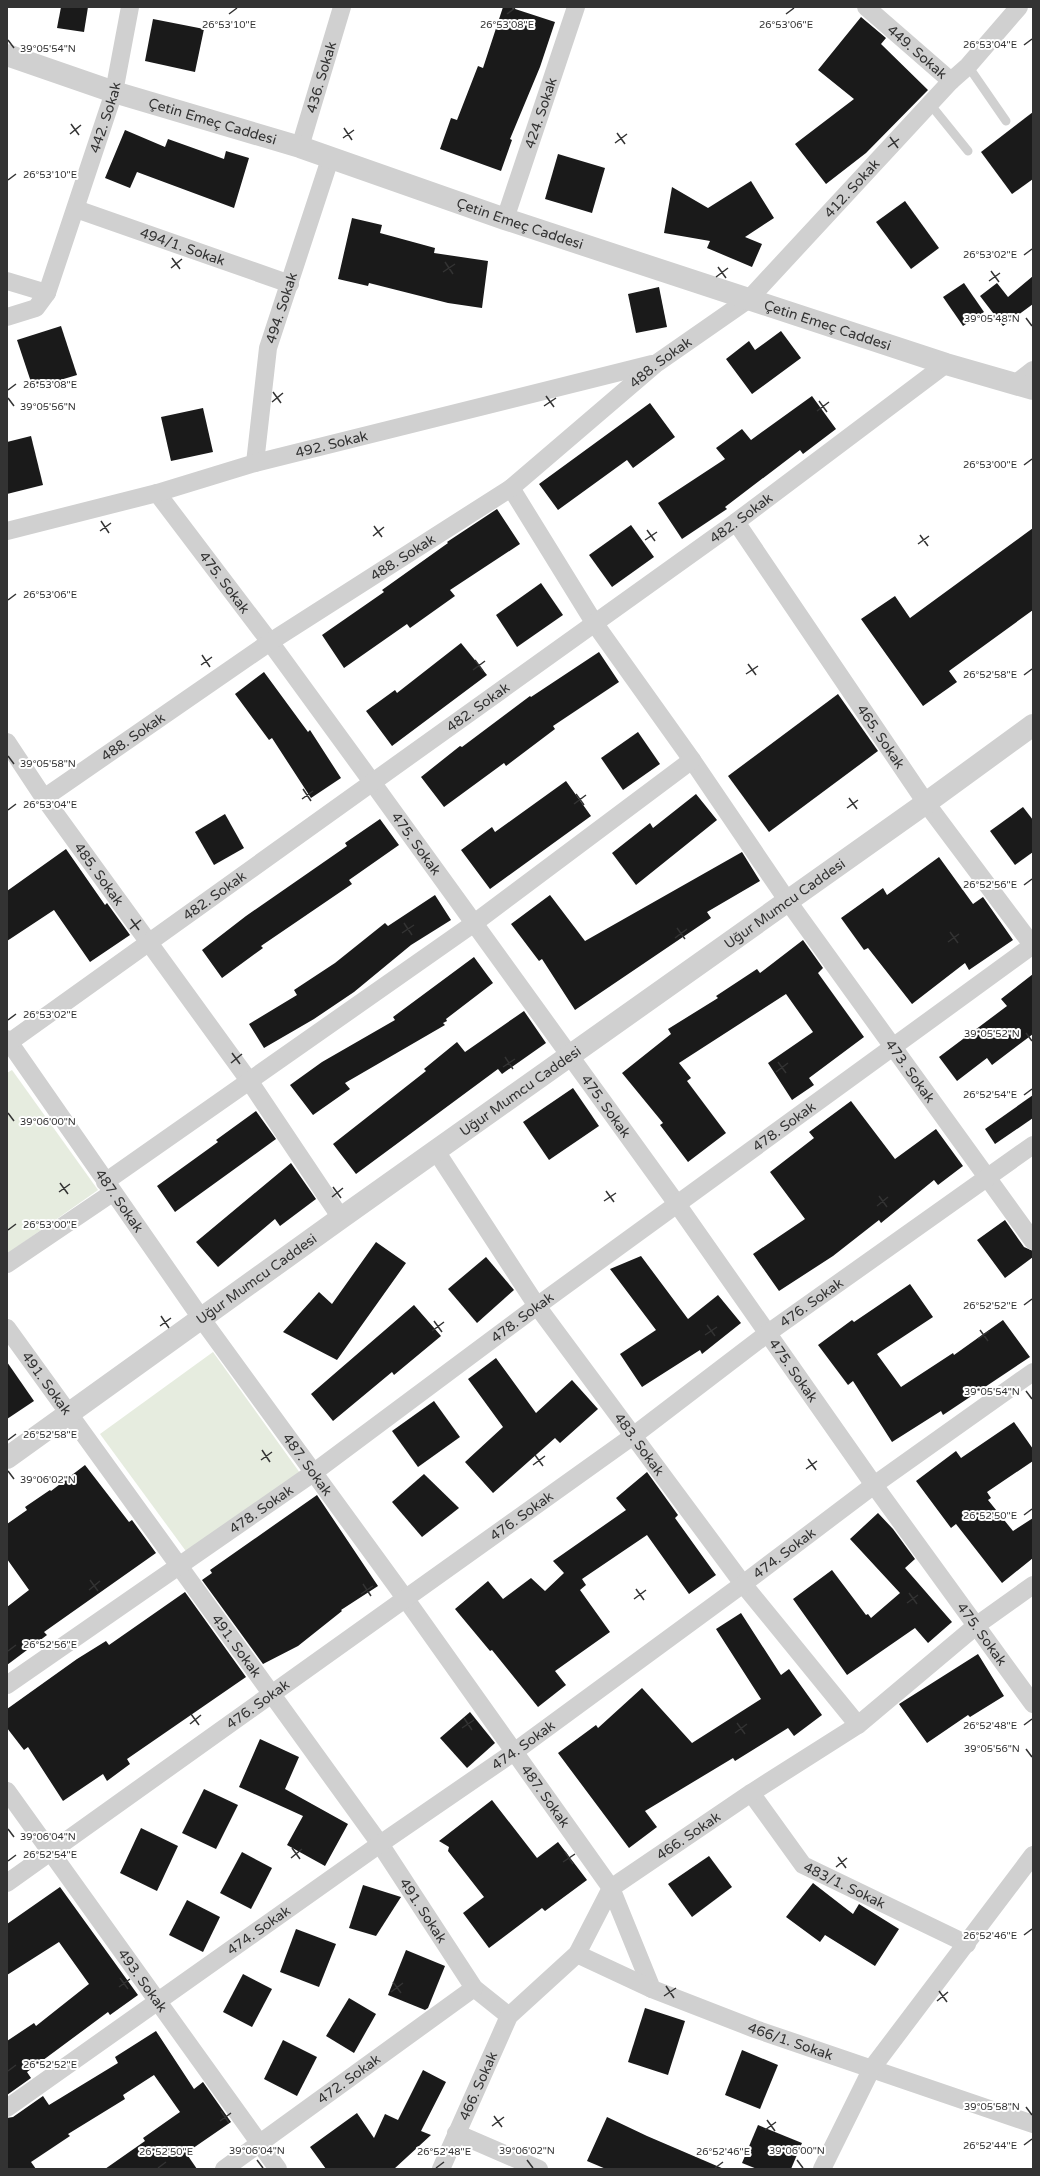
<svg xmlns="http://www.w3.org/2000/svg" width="1040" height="2176" font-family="'Varela Round',sans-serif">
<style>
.green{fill:#e6ecdf}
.building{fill:#1a1a1a}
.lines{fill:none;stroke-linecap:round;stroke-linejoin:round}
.service{stroke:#d0d0d0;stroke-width:9}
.minor{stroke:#d0d0d0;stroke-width:18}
.tertiary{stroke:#d0d0d0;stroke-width:22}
.ticks{fill:none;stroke:#333;stroke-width:1.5}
.labels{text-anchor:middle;stroke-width:4;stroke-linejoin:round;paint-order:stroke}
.street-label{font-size:14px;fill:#333;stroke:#fff}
.ticks-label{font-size:10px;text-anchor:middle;fill:#333;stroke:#fff;stroke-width:4;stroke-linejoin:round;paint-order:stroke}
</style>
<rect width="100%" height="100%" fill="#fff"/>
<g class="green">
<polygon points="12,1070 98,1190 7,1254 7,1073"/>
<polygon points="213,1352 300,1473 188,1554 100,1434"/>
</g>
<g class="building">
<polygon points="61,7 88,7 84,32 57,28"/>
<polygon points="503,7 509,7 555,22 540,67 510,139 512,140 501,171 440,149 451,118 457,120 478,66 483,68"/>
<polygon points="861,17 886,38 881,44 928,90 866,153 826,184 795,144 854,99 818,70"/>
<polygon points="153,19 204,29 195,72 145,61"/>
<polygon points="1033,112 1033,179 1012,194 981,152"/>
<polygon points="125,130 165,147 168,139 224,159 226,151 249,158 234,208 137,172 130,188 105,178"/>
<polygon points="558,154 605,168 592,213 545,199"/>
<polygon points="751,181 774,218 745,237 762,244 752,267 707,248 710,241 664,233 672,187 708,208"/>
<polygon points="905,201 939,248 911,269 876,222"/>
<polygon points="352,218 382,225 380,233 435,248 434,253 488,261 482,308 448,303 369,283 368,286 338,279"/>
<polygon points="1033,276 1033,304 1003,326 980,296 997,283 1008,297"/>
<polygon points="964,283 984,312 963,326 943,297"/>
<polygon points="659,287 667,327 636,333 628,294"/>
<polygon points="61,326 77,375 33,388 17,340"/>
<polygon points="781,331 801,358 752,394 726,359 749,341 755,350"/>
<polygon points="812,396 836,429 803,454 800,450 725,507 727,509 682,539 658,503 725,459 716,448 742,429 751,440"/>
<polygon points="650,403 675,437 633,468 627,460 558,510 539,484"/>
<polygon points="203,408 213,452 171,461 161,417"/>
<polygon points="31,436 43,485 7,494 7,442"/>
<polygon points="497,509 520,544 450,590 455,596 410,628 407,624 344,668 322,635 384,592 382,590 448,543 447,542"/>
<polygon points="631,525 654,557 612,587 589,555"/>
<polygon points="1033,528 1033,610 949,671 957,682 923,706 861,619 895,596 910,618"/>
<polygon points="541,583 563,615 517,647 496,615"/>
<polygon points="461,643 487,675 392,746 366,711 395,690 397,693"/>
<polygon points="599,652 619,682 553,726 555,729 506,766 504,763 444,807 421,777 460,746 462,747 530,696 531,697"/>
<polygon points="264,672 308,732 310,730 341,778 311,798 272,738 269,740 235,694"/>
<polygon points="838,694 878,751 769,832 728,776"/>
<polygon points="638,732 660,764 623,790 601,758"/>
<polygon points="566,781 591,816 490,889 461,850 492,827 495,832"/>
<polygon points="696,794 717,820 636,885 612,853 650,823 653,828"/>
<polygon points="1023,807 1033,820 1033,852 1015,865 990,831"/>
<polygon points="225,814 244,848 214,865 195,832"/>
<polygon points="380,819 399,845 349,880 352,884 261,946 263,948 222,978 202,950 246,916 347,846 345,843"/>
<polygon points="66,849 105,905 107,903 130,935 90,962 54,910 7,941 7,891"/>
<polygon points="742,852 760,881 707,912 711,918 575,1010 542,959 539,961 511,924 550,895 585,941"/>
<polygon points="939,857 973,904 983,897 1013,940 969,970 965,963 912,1004 868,948 864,950 841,918 883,888 887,895"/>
<polygon points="435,895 451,920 411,945 354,992 314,1019 264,1048 249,1024 297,995 294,990 335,963 385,923 388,926"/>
<polygon points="803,940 823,968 818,973 864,1037 809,1078 814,1085 792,1100 768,1063 813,1032 786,994 679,1063 691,1078 687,1081 726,1133 688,1162 660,1125 663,1123 622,1073 671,1034 668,1029 718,998 716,996 757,969 760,973"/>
<polygon points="474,957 493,983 446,1019 447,1021 443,1023 445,1025 345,1083 350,1089 313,1115 290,1085 322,1062 395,1020 393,1017"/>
<polygon points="1033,974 1033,1034 992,1065 987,1058 957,1081 939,1057 1007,1006 1001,999"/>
<polygon points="524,1011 546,1043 502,1074 498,1069 356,1174 333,1144 426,1071 424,1069 457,1042 465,1052"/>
<polygon points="573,1088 599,1126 549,1160 523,1122"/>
<polygon points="1033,1095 1033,1118 995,1144 985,1129"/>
<polygon points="851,1101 895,1159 936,1129 963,1166 938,1185 934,1180 881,1223 879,1220 833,1256 779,1291 753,1254 805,1219 770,1172 814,1138 809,1132"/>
<polygon points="256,1111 276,1139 175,1212 157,1186 218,1142 216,1140"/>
<polygon points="291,1163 316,1199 280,1226 275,1219 218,1267 196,1242"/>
<polygon points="1005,1220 1024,1247 1033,1251 1033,1257 1005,1278 977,1240"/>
<polygon points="376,1242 406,1263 337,1360 283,1332 319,1292 332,1304"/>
<polygon points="641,1256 688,1319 718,1295 741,1323 702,1354 700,1350 642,1387 620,1354 656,1330 610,1269"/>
<polygon points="486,1257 514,1290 477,1323 448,1289"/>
<polygon points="910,1284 933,1317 877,1354 901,1387 953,1353 954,1355 1003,1320 1030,1357 943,1415 941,1411 892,1442 853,1381 848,1385 818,1345 852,1320 854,1322"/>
<polygon points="414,1305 441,1336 394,1375 392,1372 333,1421 311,1394"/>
<polygon points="496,1358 536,1413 572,1380 598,1409 560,1443 555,1438 493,1493 465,1462 503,1427 468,1379"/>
<polygon points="7,1362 34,1401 7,1419"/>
<polygon points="434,1401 460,1437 418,1467 392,1431"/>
<polygon points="1014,1422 1033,1449 1033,1461 987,1492 991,1498 988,1500 1013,1531 1033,1518 1033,1558 1002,1583 956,1524 951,1528 916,1481 956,1451 961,1458"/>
<polygon points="85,1465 129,1522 132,1520 156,1553 44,1632 47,1635 7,1665 7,1607 29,1590 7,1559 7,1524 27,1510 25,1507 50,1490 51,1491"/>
<polygon points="647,1472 678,1515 675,1518 716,1575 689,1594 647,1535 582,1579 586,1585 580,1590 610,1632 555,1671 566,1685 538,1707 492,1650 490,1651 455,1609 488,1581 503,1599 531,1578 545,1591 564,1573 553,1561 626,1510 616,1498"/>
<polygon points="424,1474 459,1508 422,1537 392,1502"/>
<polygon points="317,1495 378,1586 341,1610 342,1611 298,1646 263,1664 202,1580 212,1573 210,1570"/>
<polygon points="878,1513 893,1529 915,1559 905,1568 952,1622 928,1643 915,1628 847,1675 793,1599 832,1570 866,1615 868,1614 871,1618 900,1593 850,1539"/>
<polygon points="185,1592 246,1677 127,1759 130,1764 107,1781 103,1774 63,1801 28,1747 24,1750 7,1728 7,1709 77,1659 106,1641 109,1645"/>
<polygon points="741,1613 781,1675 789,1669 822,1715 794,1736 788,1728 735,1761 733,1758 645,1811 657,1827 629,1848 558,1753 596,1725 598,1728 642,1688 692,1743 761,1699 716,1629"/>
<polygon points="978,1654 1004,1696 970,1717 968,1715 927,1743 899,1704"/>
<polygon points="470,1712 495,1743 467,1768 440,1738"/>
<polygon points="260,1739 299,1757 285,1789 348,1824 325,1866 287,1845 303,1816 239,1787"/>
<polygon points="204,1789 238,1805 216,1849 182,1833"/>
<polygon points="492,1800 537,1858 558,1842 587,1880 545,1911 542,1908 489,1948 463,1913 484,1897 448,1851 449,1847 439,1841"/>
<polygon points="141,1828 178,1846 157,1891 120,1873"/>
<polygon points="242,1852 272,1868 251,1909 220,1893"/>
<polygon points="709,1856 732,1887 692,1917 668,1884"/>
<polygon points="813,1883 853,1914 859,1904 899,1929 875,1966 825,1935 820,1942 786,1917"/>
<polygon points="363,1885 401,1897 376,1936 349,1928"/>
<polygon points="60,1887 138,1995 110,2015 108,2012 27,2072 31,2078 7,2095 7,2041 34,2023 36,2026 89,1984 59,1942 7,1975 7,1924"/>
<polygon points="187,1900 220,1917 203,1952 169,1935"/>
<polygon points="296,1929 336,1944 319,1987 280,1972"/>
<polygon points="406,1950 445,1966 428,2008 425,2010 388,1995"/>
<polygon points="243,1974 272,1989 252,2027 223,2012"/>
<polygon points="349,1998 376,2014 354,2053 326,2036"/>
<polygon points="645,2008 685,2021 668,2075 628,2062"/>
<polygon points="156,2031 194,2089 203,2082 231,2122 186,2153 197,2169 105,2169 145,2141 143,2138 180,2112 154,2075 123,2095 125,2099 68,2134 70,2136 31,2162 36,2169 7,2169 7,2118 13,2117 43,2096 49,2105 118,2063 115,2057"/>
<polygon points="283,2040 317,2057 297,2096 264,2079"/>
<polygon points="742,2050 778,2065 760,2109 725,2095"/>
<polygon points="423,2070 446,2082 421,2131 431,2135 394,2169 326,2169 310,2147 357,2113 374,2138 385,2114 398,2120"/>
<polygon points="607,2117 647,2136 724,2169 606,2169 587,2161"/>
<polygon points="758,2125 802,2143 791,2169 757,2169 742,2163"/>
</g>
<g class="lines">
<g class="service">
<polyline points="968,66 1006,121"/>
<polyline points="930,104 968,151"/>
</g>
<g class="minor">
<path id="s1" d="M866,7L951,81"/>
<path id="s2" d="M300,147L342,7"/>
<path id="s3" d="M76,209L290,284"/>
<path id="s4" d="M505,219L576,7"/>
<polyline points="7,281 47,293"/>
<path id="s5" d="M7,317L36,308L47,293L114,92L130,7"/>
<polyline points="1016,383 1033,370"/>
<path id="s6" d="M255,463L268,348L330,159"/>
<path id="s7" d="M511,488L595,624L692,760L787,900L1033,1241"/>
<path id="s8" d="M157,493L270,642L372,782L677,1204L874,1485L1033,1704"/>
<path id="s9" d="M736,522L926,803L1033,946"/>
<path id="s10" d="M7,531L157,493L255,463L652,364"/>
<path id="s11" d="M7,742L44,798L250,1082L341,1218"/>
<path id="s12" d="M44,798L270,642L511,488L657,363L749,299L951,81L968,66L1019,7"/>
<path id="s13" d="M7,1039L201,1318L405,1598L611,1888L652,1989L755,2029L1033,2124"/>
<path id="s14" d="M7,1044L736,522L946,364"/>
<path id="s15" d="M436,1151L537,1306L743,1584L858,1725"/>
<polyline points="105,1182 473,924 692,760"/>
<polyline points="7,1264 112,1193"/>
<path id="s16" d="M7,1328L380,1844L474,1988L509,2016"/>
<path id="s17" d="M7,1685L313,1473L537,1306L1033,945"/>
<path id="s18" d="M7,1791L278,2169"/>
<path id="s19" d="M751,1793L803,1865L967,1944"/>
<path id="s20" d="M7,1883L633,1436L768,1333L1033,1145"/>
<polyline points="577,1954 652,1989"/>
<path id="s21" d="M7,2108L380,1844L514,1752L743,1584L874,1485L1033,1372"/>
<polyline points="456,2133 539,2169"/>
<path id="s22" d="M224,2169L474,1988"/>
<path id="s23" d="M441,2169L509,2016L577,1954L611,1888L751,1793L858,1725L977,1625L1033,1585"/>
<polyline points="822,2169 872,2068 1033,1855"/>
</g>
<g class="tertiary">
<path id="s24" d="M7,55L114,92L300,147L505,219L946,364L1033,389"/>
<path id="s25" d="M7,1458L341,1218L926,803L1033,725"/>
</g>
</g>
<path class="ticks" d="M229,14L237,8M507,14L515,8M786,14L794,8M8,40L14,48M1024,45L1032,39M71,124L79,135M344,128L352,140M617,133L625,144M70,134L81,125M890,137L898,148M343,138L354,130M615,143L627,134M888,147L899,139M8,180L16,174M1024,255L1032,249M172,258L180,269M445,262L453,274M718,267L726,278M171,268L182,259M991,271L999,282M443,272L455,264M716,277L728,268M989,281L1000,273M1026,318L1032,326M8,390L16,384M273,392L281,403M546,396L554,407M8,398L14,406M819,401L827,412M272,402L283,393M544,406L556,398M817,411L829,402M1024,465L1032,459M101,521L109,533M374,526L382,537M647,530L655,541M100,531L111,523M920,535L928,546M373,536L384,527M645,540L657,532M918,544L929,536M8,600L16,594M202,655L210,667M475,660L483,671M748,664L756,675M201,665L212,657M473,670L485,661M746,674L758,666M1024,675L1032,669M8,756L14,764M303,789L311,801M576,794L584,805M849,798L857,809M302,799L313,791M574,804L586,795M847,808L858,800M8,810L16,804M1024,885L1032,879M131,919L139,930M404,923L412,935M677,928L685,939M130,929L141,920M950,932L958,943M402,933L414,925M675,938L687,929M948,942L959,934M8,1020L16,1014M1026,1033L1032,1041M232,1053L240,1064M505,1057L513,1069M778,1062L786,1073M231,1063L242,1054M503,1067L515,1059M776,1072L788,1063M1024,1095L1032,1089M8,1113L14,1121M60,1183L68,1194M333,1187L341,1198M606,1191L614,1202M59,1192L70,1184M879,1196L887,1207M332,1197L343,1188M604,1201L616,1193M877,1206L888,1197M8,1230L16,1224M1024,1305L1032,1299M161,1316L169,1328M434,1321L442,1332M707,1325L715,1336M160,1326L171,1318M980,1330L988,1341M432,1331L444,1322M705,1335L717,1327M978,1339L989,1331M1026,1391L1032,1399M8,1440L16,1434M262,1450L270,1462M535,1455L543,1466M808,1459L816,1470M261,1460L272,1452M533,1465L545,1456M806,1469L817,1461M8,1471L14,1479M1024,1515L1032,1509M90,1580L98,1591M363,1584L371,1596M636,1589L644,1600M89,1590L100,1581M909,1593L917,1604M361,1594L373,1586M634,1599L646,1590M907,1603L918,1595M8,1651L16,1645M191,1714L199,1725M464,1718L472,1730M737,1723L745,1734M190,1724L201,1715M1024,1725L1032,1719M462,1728L474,1720M735,1733L747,1724M1026,1749L1032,1757M8,1829L14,1837M292,1848L300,1859M565,1852L573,1864M838,1857L846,1868M291,1858L302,1849M8,1861L16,1855M563,1862L575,1854M836,1867L847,1858M1024,1935L1032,1929M120,1978L128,1989M393,1982L401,1993M666,1986L674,1998M119,1987L130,1979M939,1991L947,2002M391,1992L403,1983M664,1996L676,1988M937,2001L948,1992M8,2071L16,2065M1026,2107L1032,2115M221,2111L229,2123M494,2116L502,2127M767,2120L775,2131M220,2121L231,2113M492,2126L504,2117M765,2130L776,2122M1024,2145L1032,2139M257,2160L263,2168M527,2160L533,2168M797,2160L803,2168M158,2168L166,2162M436,2168L444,2162M715,2168L723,2162"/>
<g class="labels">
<g class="street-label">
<text dy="5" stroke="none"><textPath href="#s1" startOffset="68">449. Sokak</textPath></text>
<text dy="5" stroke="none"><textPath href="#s2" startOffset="73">436. Sokak</textPath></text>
<text dy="5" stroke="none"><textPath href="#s4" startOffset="112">424. Sokak</textPath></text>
<text dy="5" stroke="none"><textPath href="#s5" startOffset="234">442. Sokak</textPath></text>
<text dy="5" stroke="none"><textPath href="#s24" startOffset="216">Çetin Emeç Caddesi</textPath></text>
<text dy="5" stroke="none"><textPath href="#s12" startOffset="1016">412. Sokak</textPath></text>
<text dy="5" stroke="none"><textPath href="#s24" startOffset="540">Çetin Emeç Caddesi</textPath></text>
<text dy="5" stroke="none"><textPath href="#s3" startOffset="113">494/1. Sokak</textPath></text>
<text dy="5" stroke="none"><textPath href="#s6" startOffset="158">494. Sokak</textPath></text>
<text dy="5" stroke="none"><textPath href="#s24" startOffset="864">Çetin Emeç Caddesi</textPath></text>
<text dy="5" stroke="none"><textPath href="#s12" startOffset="756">488. Sokak</textPath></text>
<text dy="5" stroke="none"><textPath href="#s10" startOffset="336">492. Sokak</textPath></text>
<text dy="5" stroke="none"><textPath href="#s14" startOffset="903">482. Sokak</textPath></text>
<text dy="5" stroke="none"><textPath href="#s12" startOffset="432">488. Sokak</textPath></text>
<text dy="5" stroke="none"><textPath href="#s8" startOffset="112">475. Sokak</textPath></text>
<text dy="5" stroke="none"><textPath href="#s14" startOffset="579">482. Sokak</textPath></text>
<text dy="5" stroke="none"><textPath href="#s12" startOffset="108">488. Sokak</textPath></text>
<text dy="5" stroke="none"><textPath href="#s9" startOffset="259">465. Sokak</textPath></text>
<text dy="5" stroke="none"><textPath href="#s8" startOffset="436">475. Sokak</textPath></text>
<text dy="5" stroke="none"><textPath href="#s11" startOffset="161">485. Sokak</textPath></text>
<text dy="5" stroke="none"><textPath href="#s14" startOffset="255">482. Sokak</textPath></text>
<text dy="5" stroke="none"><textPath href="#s25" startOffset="955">Uğur Mumcu Caddesi</textPath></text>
<text dy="5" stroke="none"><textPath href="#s7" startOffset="707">473. Sokak</textPath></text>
<text dy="5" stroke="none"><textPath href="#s25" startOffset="631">Uğur Mumcu Caddesi</textPath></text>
<text dy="5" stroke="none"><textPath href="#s8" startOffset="760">475. Sokak</textPath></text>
<text dy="5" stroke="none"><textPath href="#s17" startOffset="957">478. Sokak</textPath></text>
<text dy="5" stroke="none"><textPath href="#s13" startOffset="197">487. Sokak</textPath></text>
<text dy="5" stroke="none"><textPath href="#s25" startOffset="307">Uğur Mumcu Caddesi</textPath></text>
<text dy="5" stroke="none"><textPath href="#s20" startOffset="992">476. Sokak</textPath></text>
<text dy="5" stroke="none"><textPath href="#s17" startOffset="633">478. Sokak</textPath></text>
<text dy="5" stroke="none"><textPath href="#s8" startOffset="1084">475. Sokak</textPath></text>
<text dy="5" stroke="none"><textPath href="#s16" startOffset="68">491. Sokak</textPath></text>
<text dy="5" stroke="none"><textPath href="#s15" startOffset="357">483. Sokak</textPath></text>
<text dy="5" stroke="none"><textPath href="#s13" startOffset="521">487. Sokak</textPath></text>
<text dy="5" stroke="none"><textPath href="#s17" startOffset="309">478. Sokak</textPath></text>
<text dy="5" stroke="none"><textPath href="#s20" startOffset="632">476. Sokak</textPath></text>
<text dy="5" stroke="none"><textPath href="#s21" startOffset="955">474. Sokak</textPath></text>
<text dy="5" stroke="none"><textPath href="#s8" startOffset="1408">475. Sokak</textPath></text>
<text dy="5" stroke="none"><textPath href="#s16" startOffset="392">491. Sokak</textPath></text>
<text dy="5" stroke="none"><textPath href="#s20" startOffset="308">476. Sokak</textPath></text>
<text dy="5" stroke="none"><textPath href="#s21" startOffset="631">474. Sokak</textPath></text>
<text dy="5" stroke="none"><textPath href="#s13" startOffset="929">487. Sokak</textPath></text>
<text dy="5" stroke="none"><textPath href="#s23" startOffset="427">466. Sokak</textPath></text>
<text dy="5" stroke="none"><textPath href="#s19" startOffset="135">483/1. Sokak</textPath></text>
<text dy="5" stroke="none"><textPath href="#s16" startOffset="716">491. Sokak</textPath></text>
<text dy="5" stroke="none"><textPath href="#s21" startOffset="308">474. Sokak</textPath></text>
<text dy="5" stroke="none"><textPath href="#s18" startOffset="233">493. Sokak</textPath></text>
<text dy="5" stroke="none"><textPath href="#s13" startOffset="1299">466/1. Sokak</textPath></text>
<text dy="5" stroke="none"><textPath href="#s22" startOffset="154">472. Sokak</textPath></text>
<text dy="5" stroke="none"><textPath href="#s23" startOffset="91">466. Sokak</textPath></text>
</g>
</g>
<g class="ticks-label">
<text x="229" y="28">26°53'10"E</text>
<text x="507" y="28">26°53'08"E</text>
<text x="786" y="28">26°53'06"E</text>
<text x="990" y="48">26°53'04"E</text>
<text x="48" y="52">39°05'54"N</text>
<text x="50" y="178">26°53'10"E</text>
<text x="990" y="258">26°53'02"E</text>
<text x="992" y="322">39°05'48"N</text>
<text x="50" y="388">26°53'08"E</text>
<text x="48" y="410">39°05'56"N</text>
<text x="990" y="468">26°53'00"E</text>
<text x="50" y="598">26°53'06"E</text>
<text x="990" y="678">26°52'58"E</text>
<text x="48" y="767">39°05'58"N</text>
<text x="50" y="808">26°53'04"E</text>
<text x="990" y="888">26°52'56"E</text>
<text x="50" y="1018">26°53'02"E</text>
<text x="992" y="1037">39°05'52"N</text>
<text x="990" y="1098">26°52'54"E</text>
<text x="48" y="1125">39°06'00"N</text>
<text x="50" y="1228">26°53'00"E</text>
<text x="990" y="1309">26°52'52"E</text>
<text x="992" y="1395">39°05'54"N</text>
<text x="50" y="1438">26°52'58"E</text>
<text x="48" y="1483">39°06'02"N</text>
<text x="990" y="1519">26°52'50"E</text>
<text x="50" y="1648">26°52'56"E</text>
<text x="990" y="1729">26°52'48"E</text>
<text x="992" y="1752">39°05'56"N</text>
<text x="48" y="1840">39°06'04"N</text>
<text x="50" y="1858">26°52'54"E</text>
<text x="990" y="1939">26°52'46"E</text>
<text x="50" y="2068">26°52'52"E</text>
<text x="992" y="2110">39°05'58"N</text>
<text x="990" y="2149">26°52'44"E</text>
<text x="257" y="2154">39°06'04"N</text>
<text x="527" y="2154">39°06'02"N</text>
<text x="797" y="2154">39°06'00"N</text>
<text x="166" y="2155">26°52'50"E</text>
<text x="444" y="2155">26°52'48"E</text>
<text x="723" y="2155">26°52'46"E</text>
</g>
<rect width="1040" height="2176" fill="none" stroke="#333333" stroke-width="16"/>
</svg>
